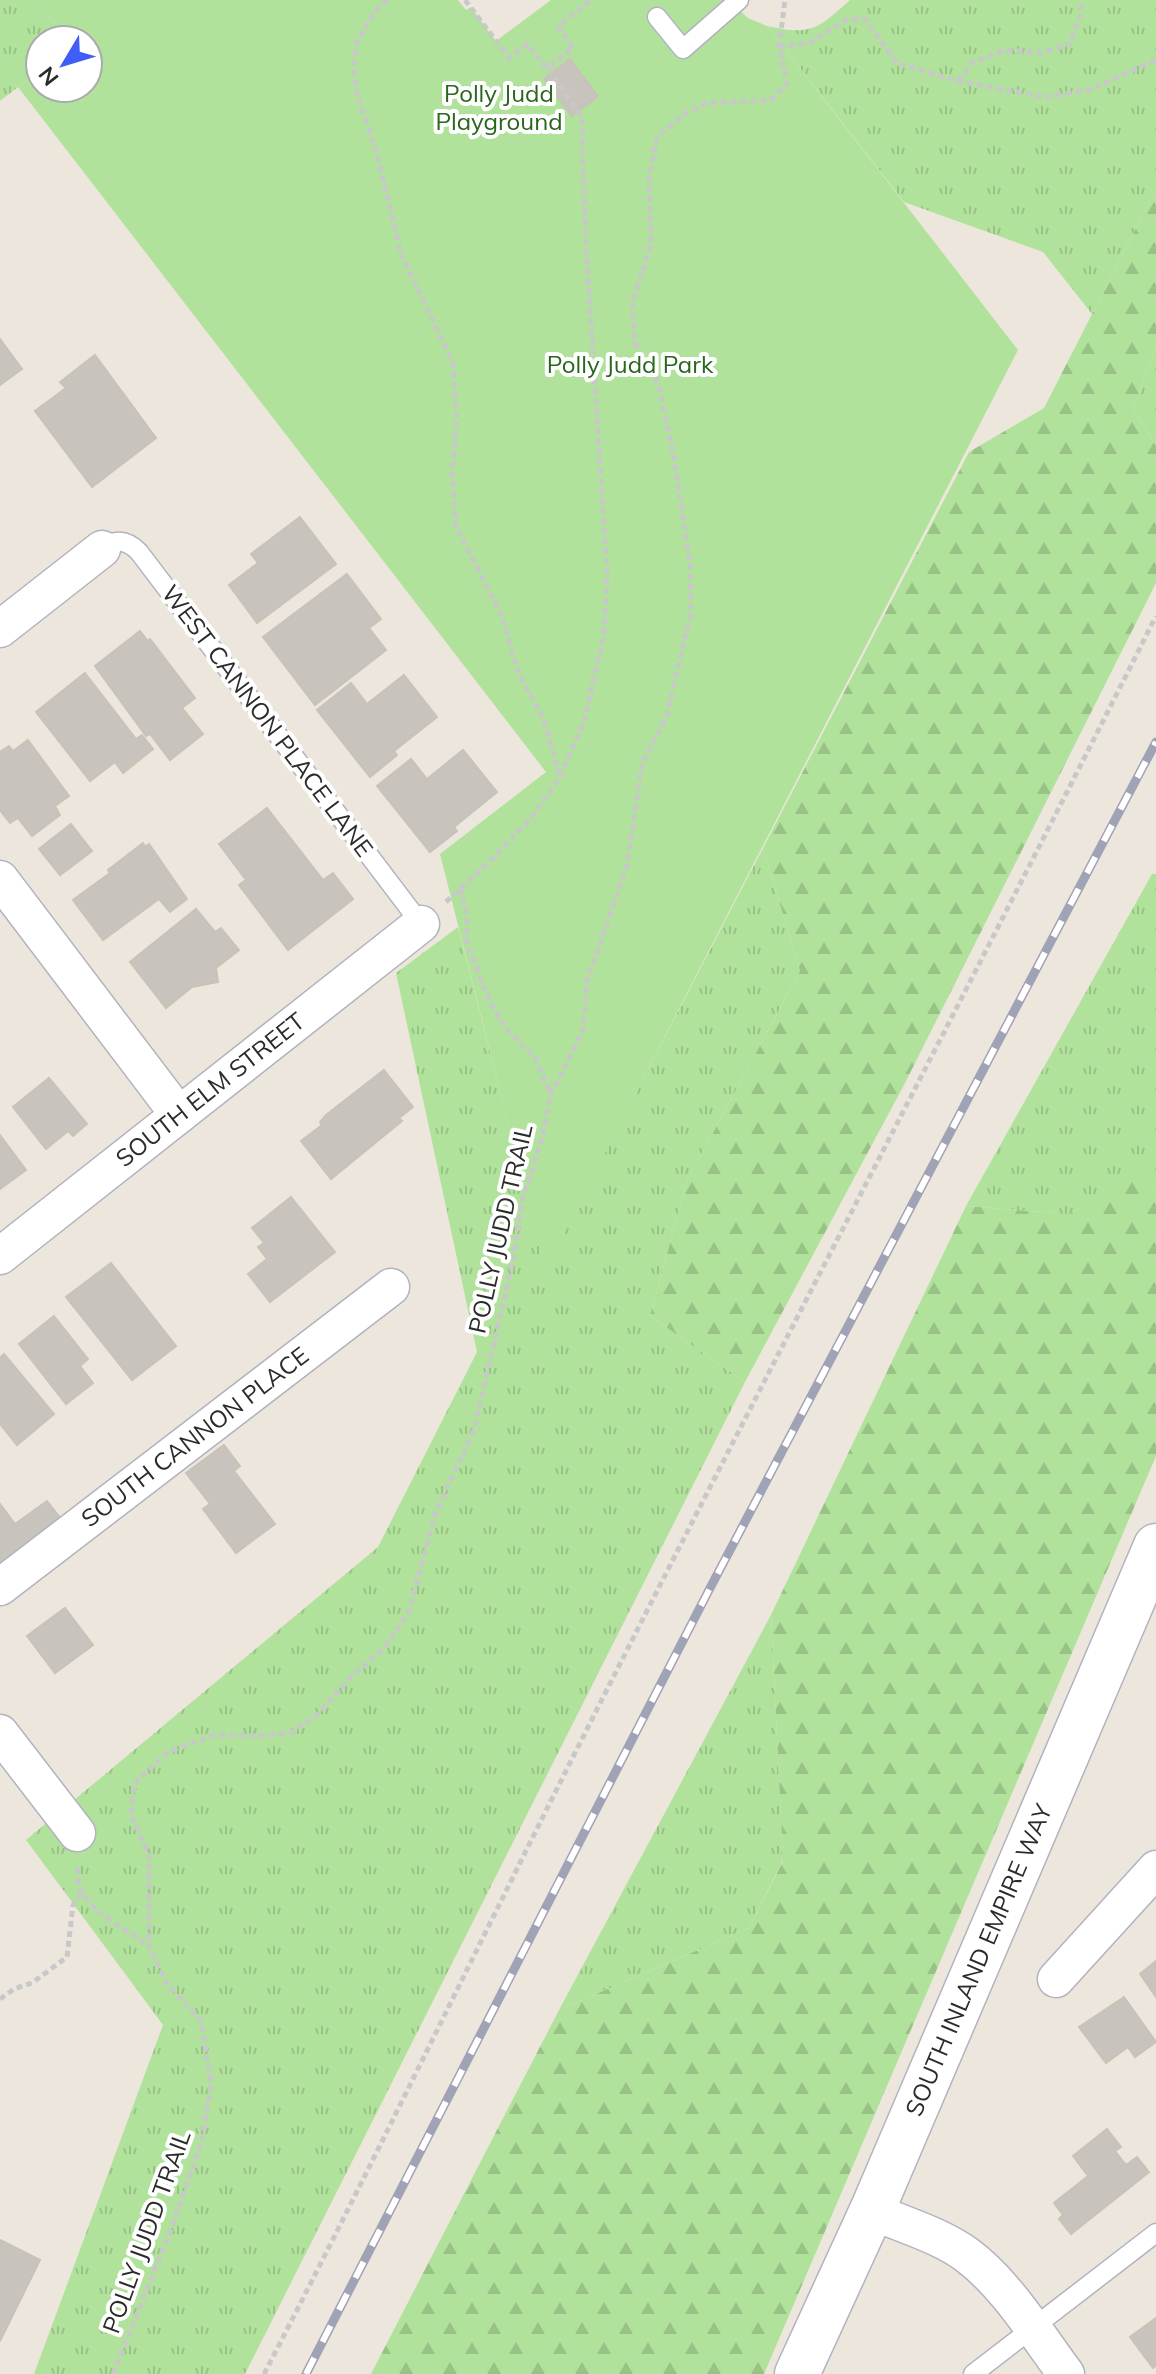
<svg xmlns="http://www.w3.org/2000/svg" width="1156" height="2374" font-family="Mulish,sans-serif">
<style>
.grass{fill:url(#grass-tufts)}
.forest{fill:url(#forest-firs)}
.park{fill:#b1e29b}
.building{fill:#c8c3bd;stroke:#c8c2b7;stroke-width:2}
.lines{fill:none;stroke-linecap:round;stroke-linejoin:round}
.lane-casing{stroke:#b1b3be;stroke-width:21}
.street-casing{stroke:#b1b3be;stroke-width:39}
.secondary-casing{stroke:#b1b3be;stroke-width:47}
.path{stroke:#c8c8c8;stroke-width:5;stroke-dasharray:6 4;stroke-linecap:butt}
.lane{stroke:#fff;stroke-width:18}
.street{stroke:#fff;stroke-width:36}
.secondary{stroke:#fff;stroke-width:44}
.rail-casing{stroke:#a0a2b5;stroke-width:9}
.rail{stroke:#fff;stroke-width:6;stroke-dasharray:18;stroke-linecap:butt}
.labels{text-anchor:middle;stroke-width:8;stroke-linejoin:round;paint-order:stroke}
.park-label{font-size:24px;fill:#29671c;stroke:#fff}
.street-label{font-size:24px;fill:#2b2b2b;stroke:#fff}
</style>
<defs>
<pattern id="grass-tufts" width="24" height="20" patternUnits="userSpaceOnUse" patternTransform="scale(2)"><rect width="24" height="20" fill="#b1e29b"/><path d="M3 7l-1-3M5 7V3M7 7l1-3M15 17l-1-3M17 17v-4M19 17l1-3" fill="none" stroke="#98c286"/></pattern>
<pattern id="forest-firs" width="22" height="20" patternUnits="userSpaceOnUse" patternTransform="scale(2)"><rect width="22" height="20" fill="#b1e29b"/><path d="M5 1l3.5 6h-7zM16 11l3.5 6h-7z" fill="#98c286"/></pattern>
</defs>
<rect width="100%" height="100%" fill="#ede6dd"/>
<g class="grass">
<polygon points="0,0 37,0 68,40 40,40 40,70 0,101"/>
<path d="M850,0H1156V189L1092,314L1043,252L904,202L767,26C811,36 818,29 850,0Z"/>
<polygon points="1156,347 1156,446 1133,409"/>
<polygon points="763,848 800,971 687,1181 650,1316 745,1382 245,2374 34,2374 163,2025 26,1840 378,1547 477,1352 396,973 458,927 545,1267"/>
<polygon points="1152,874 1156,874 1156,1193 1139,1178 1069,1214 966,1206"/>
<polygon points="771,1615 783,1860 749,1928 559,2010"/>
</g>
<g class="forest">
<polygon points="1156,189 1156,347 1133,409 1156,446 1156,583 905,1083 745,1382 650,1316 687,1181 800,971 763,848 969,452 1044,408"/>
<polygon points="1139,1177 1156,1193 1156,1456 764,2374 371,2374 559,2010 749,1928 783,1861 771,1615 966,1206 1069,1214"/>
</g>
<polygon class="park" points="37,0 458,0 466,10 471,7 496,41 551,0 728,0 748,18 767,26 1018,350 545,1269 440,854 546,772 18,87 40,70 40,88 88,88 88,40 68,40"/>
<g class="building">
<polygon points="570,59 598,96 572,116 544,79"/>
<polygon points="0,339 22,369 0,385"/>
<polygon points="95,355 156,438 92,487 35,411 66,388 60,382"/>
<polygon points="300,517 336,564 257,623 229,585 258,563 251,554"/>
<polygon points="347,574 381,619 369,628 386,650 315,705 263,637"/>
<polygon points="140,631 148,641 150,639 195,698 182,708 203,734 170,760 150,734 146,736 95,666"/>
<polygon points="85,673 136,739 142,735 153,749 123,773 115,762 90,781 36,712"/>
<polygon points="404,675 437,717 394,751 397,755 370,777 317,710 351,683 367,704"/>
<polygon points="28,740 69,796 55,806 60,815 32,836 18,818 10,823 0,810 0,752 9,746 13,751"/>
<polygon points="463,750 497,792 454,827 457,831 430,852 377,786 411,759 427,779"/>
<polygon points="267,808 323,880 333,873 353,899 288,950 239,885 246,880 219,844"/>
<polygon points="71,824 92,851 60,875 39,849"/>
<polygon points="143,843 145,847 149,844 187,899 170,912 159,899 103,940 73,900 110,873 108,870"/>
<polygon points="196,909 215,932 221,928 239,950 216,968 218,982 192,987 166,1008 130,962"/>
<polygon points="384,1070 413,1107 399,1118 402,1121 331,1179 301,1141 322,1125 320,1122 326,1115"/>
<polygon points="49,1078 87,1124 73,1136 68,1131 46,1149 13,1107"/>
<polygon points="0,1135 26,1170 0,1189"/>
<polygon points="291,1197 335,1252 270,1302 248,1274 267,1259 258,1247 264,1243 252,1228"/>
<polygon points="111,1263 176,1346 132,1380 66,1297"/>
<polygon points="54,1316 88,1359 80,1366 93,1383 66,1404 19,1344"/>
<polygon points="4,1354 54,1414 17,1445 0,1424 0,1358"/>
<polygon points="224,1445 240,1466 234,1471 275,1524 236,1553 203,1509 210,1504 186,1473"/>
<polygon points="47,1501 65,1524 0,1572 0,1504 15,1524"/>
<polygon points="65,1608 93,1645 55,1673 27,1636"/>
<polygon points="1156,1961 1156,1997 1140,1974"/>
<polygon points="1124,1997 1156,2042 1135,2057 1128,2047 1106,2063 1079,2027"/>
<polygon points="1107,2129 1121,2147 1115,2151 1126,2165 1137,2157 1149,2172 1071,2234 1059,2219 1063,2215 1054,2203 1088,2176 1073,2156"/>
<polygon points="0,2240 40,2260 0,2341"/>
<polygon points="1156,2318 1156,2365 1153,2368 1130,2337"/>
</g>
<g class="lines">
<g class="lane-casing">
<g id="lane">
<polyline points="657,17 683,49 739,0"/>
<path d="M102,549C116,538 127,540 139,552L421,924"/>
<polyline points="973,2374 1156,2233"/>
</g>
</g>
<g class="street-casing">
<g id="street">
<polyline points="0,629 102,549"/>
<polyline points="0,879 179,1115"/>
<path id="s1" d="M0,1256L421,924"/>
<path id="s2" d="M0,1587L391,1287"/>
<polyline points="0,1733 77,1833"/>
<polyline points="1056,1979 1156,1869"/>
<path d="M872,2211C903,2225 940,2235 967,2255C1007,2285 1036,2334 1066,2374"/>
</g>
</g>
<g class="secondary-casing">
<g id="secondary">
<path id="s3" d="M797,2374L874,2206L1156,1546"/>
</g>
</g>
<g class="path">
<polyline points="387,0 374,12 357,42 354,69 357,94 376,150 401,254 453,363 457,421 452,472 456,527 502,616 517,669 544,721 560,776"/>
<polyline points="465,0 509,58 527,44 547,68"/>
<polyline points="779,47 811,42 846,20 865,19 897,63 958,81 1044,97 1089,90 1156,60"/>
<polyline points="958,81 972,63 1005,50 1041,53 1069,44 1081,14 1081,0"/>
<polyline points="460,889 467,915 467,944 490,1002 506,1029 535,1058 550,1093"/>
<polyline points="446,902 488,863 531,818 560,777 584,721 604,634 607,573 585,230 582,118 548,68 573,48 558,26 591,0"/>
<path d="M78,1868C78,1874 78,1882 80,1888C91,1912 127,1931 149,1945"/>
<polyline points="0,1999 14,1989 32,1983 67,1957 73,1905 83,1891"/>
<polyline points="113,2374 170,2232 202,2141 211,2083 201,2021 167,1984 149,1946 149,1855 131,1815 134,1784 168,1752 214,1735 259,1736 290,1733 317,1715 351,1677 385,1647 409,1611 435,1515 474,1430 511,1269 523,1198 542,1138 551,1094 583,1030 587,981 627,865 642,764 667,715 691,612 690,563 674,459 658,383 635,343 632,303 651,244 649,179 657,137 687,112 707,103 771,100 787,83 779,47 785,0"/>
<path d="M264,2374C372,2166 473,1955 579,1745C769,1368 966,994 1156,616"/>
</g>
<use href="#lane" class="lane"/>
<use href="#street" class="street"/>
<use href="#secondary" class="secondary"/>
<g class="rail-casing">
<polyline id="rail" points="306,2374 709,1590 1156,742"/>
</g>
<use href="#rail" class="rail"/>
</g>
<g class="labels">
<g class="park-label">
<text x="499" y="102">Polly Judd<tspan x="499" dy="28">Playground</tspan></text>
<text x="630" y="373">Polly Judd Park</text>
</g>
<g class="street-label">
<text transform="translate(267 721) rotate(53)" y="8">WEST CANNON PLACE LANE</text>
<text dy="8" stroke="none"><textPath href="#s1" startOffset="268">SOUTH ELM STREET</textPath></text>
<text transform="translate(501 1229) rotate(-77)" y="8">POLLY JUDD TRAIL</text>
<text dy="8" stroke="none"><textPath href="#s2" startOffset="246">SOUTH CANNON PLACE</textPath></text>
<text dy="8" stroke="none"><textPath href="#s3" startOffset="452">SOUTH INLAND EMPIRE WAY</textPath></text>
<text transform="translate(147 2232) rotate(-70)" y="8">POLLY JUDD TRAIL</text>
</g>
</g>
<g transform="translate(64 64) rotate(232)"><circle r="38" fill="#ffffff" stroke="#aaaaaa" stroke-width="2"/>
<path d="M0-6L14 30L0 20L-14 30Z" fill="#405ef7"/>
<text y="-12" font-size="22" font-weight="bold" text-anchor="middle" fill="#2b2b2b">N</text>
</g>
</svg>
